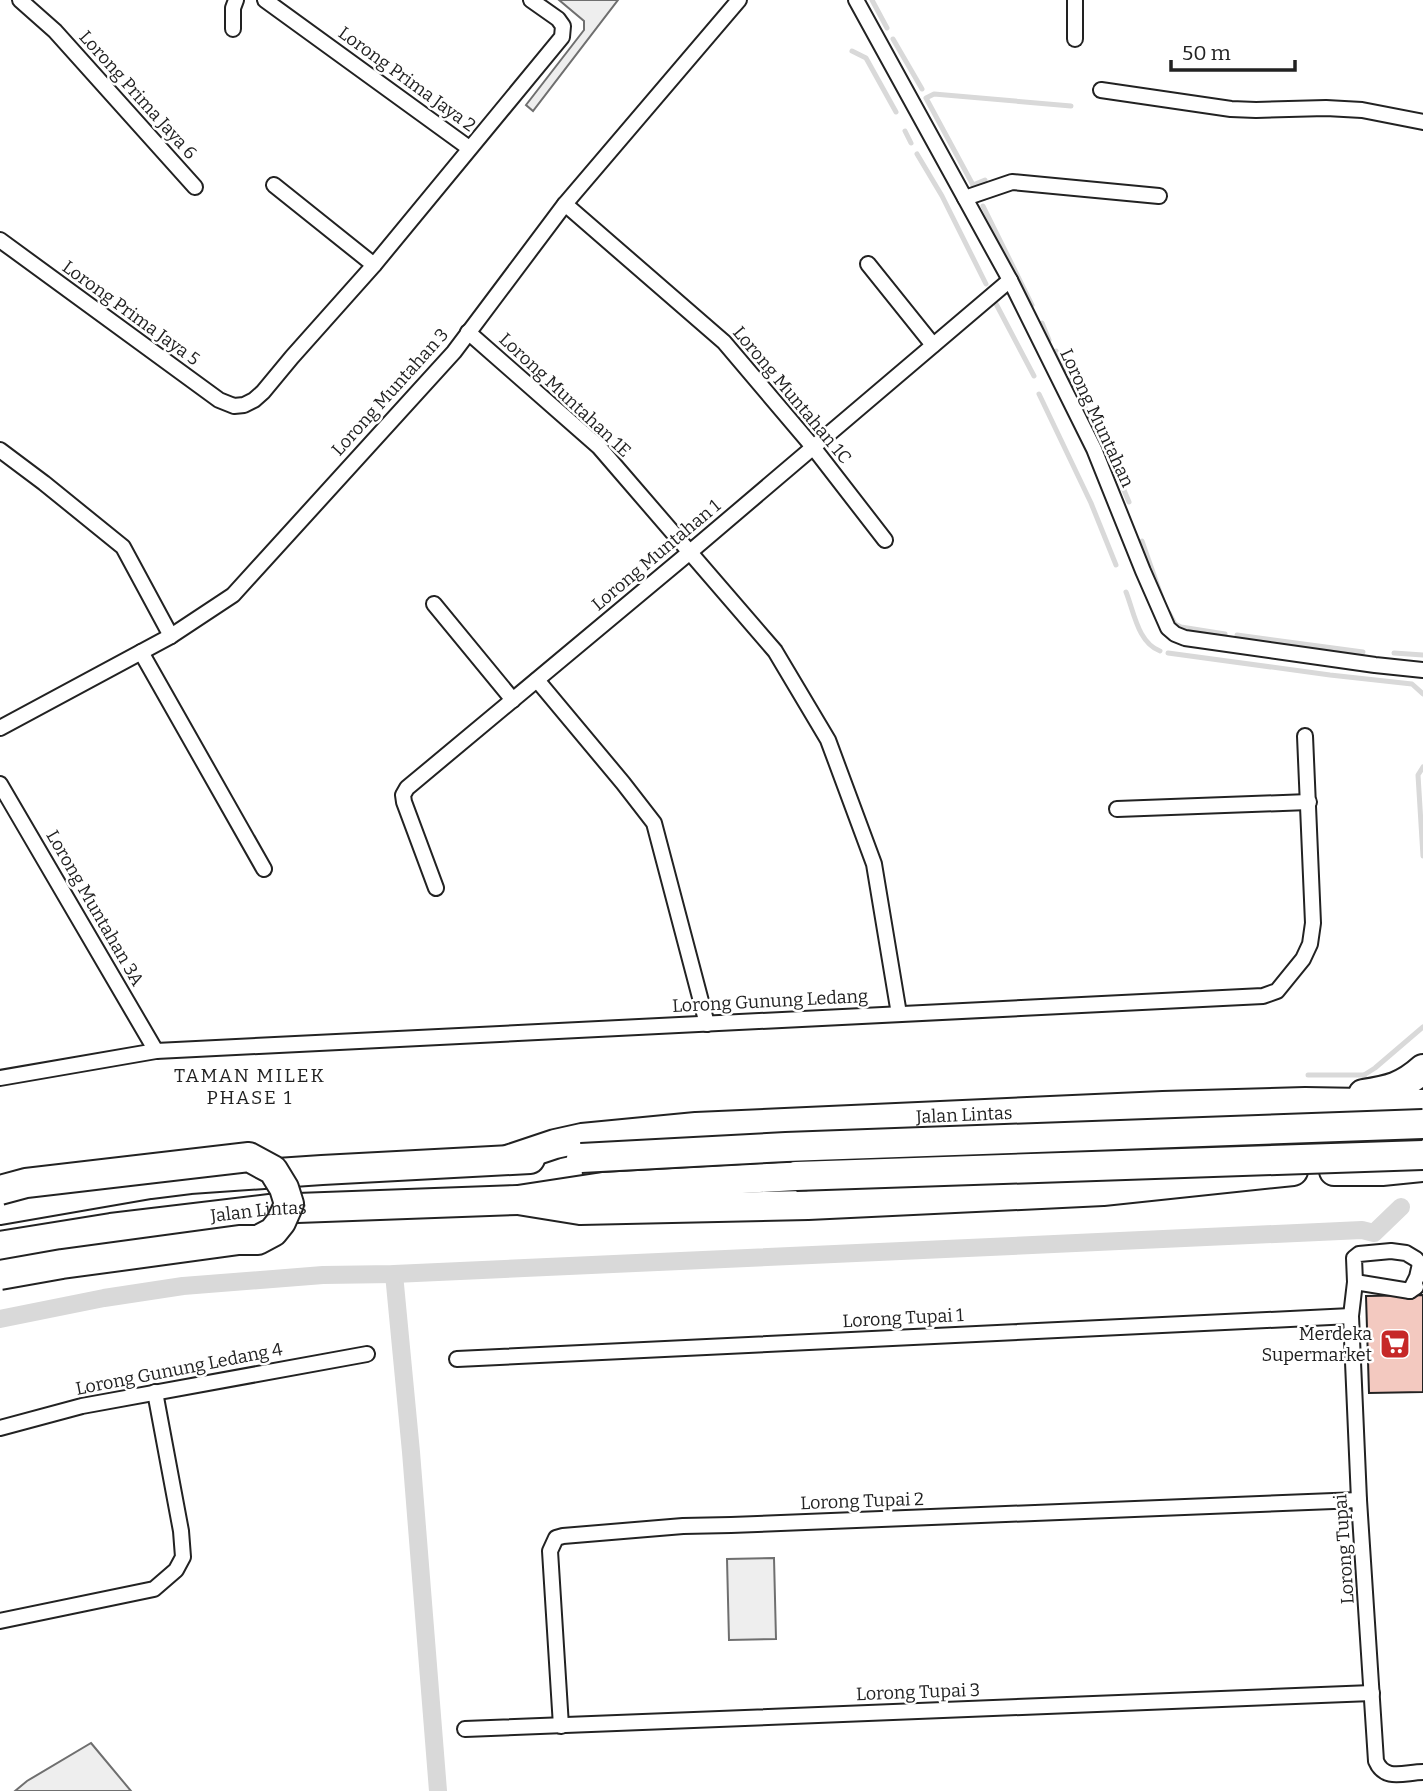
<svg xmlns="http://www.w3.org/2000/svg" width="1423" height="1791" font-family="Bitter,serif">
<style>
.green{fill:#eee;stroke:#6f6f6f;stroke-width:2}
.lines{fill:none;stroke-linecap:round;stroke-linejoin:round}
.stream{stroke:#d9d9d9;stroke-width:5}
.canal{stroke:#d9d9d9;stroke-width:18}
.building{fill:#f3c9c0;stroke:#222;stroke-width:2}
.street-casing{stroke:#222;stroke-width:18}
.highway-casing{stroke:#222;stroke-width:32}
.street{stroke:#fff;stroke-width:14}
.highway{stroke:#fff;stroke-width:28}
.highway-bridge-casing{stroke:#222;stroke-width:32;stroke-linecap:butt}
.highway-bridge{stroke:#fff;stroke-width:28}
.labels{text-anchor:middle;stroke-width:5;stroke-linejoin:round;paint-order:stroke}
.street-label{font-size:18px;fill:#222;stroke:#fff}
.poi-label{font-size:18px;fill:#222;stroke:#fff;text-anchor:end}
.neighbourhood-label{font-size:19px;letter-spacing:2px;fill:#222;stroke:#fff}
</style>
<rect width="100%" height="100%" fill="#fff"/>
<g class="green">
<polygon points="559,0 618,0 533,111 526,105 584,30 584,21"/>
<polygon points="774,1558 776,1639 729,1640 727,1559"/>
<polygon points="91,1743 131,1791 15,1791 27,1781"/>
</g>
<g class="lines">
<g class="stream">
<polyline points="872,0 887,28"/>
<polyline points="893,39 922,89"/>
<polyline points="852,51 866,58 896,112"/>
<polyline points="905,131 911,143"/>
<polyline points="917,154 942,196 986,284"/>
<polyline points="985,180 973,185 926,98 934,94 1071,106"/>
<polyline points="983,206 1032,305"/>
<polyline points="994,300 1034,376"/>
<polyline points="1042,323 1049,340"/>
<polyline points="1056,351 1100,436"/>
<polyline points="1039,394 1091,503 1116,565"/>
<polyline points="1107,450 1129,502"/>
<polyline points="1142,541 1162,598"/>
<path d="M1126,592C1134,612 1138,643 1160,651"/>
<polyline points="1169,613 1175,624 1181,627 1225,634"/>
<polyline points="1237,635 1363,652"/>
<polyline points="1168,653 1330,675 1412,684 1423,694"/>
<polyline points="1394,653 1423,655"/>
<polyline points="1423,767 1418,775 1423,856"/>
<polyline points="1308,1075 1364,1075"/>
<polyline points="1365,1086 1364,1075 1375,1068 1423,1027"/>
</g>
<g class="canal">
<polyline points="394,1274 411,1452 438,1791"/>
<polyline points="0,1319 104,1298 183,1286 323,1275 394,1274 1362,1230 1374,1233 1401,1207"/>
</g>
</g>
<polygon class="building" points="1423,1295 1423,1392 1369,1393 1366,1296"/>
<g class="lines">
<g class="street-casing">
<g id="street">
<polyline points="20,0 55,31 195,187"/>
<polyline points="265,0 469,148"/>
<polyline points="856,0 1010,280 1094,449 1143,571 1168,628 1175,634 1185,638 1375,665 1423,670"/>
<polyline points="1075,0 1075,39"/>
<polyline points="233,29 233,8 236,0"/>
<polyline points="1101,90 1231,109 1256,110 1326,108 1362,110 1423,122"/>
<polyline points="274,185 374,265"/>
<polyline points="965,198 1012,182 1159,196"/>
<polyline points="565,204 724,342 813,447 885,540"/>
<polyline points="0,240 219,400 234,406 244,405 254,400 263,392 292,357 374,265 562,37 563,26 558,19 531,0"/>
<polyline points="868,264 933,345"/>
<polyline points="468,332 599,447 775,651 828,740 874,864 899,1014"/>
<polyline points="0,450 44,483 123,547 171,636"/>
<polyline points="434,604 513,700"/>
<polyline points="141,652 264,869"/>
<polyline points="537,680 623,783 654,823 707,1024"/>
<polyline points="0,728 171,636 233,595 454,352 565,204 739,0"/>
<polyline points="0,784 156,1051"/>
<polyline points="1117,809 1309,802"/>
<polyline points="436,888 404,802 403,795 407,788 690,552 1010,280"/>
<polyline points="0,1078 156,1051 1263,996 1277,991 1303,959 1310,944 1313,923 1305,736"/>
<polyline points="1355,1282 1410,1291 1416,1287"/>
<path d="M1410,1291L1417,1277L1420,1264L1416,1259L1406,1253L1391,1251L1359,1254L1354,1258L1355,1282L1351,1316L1359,1500L1376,1761C1385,1782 1405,1772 1423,1772"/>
<polyline points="457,1359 1351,1316"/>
<polyline points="0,1428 82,1406 367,1354"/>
<polyline points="0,1621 154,1589 176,1570 183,1557 181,1531 155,1392"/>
<polyline points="561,1726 550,1551 556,1538 563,1536 683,1526 731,1525 1359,1500"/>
<polyline points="465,1729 1372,1693"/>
</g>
</g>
<g class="highway-casing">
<g id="highway">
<path d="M1363,1094C1389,1090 1403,1087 1423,1069"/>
<path id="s1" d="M510,1159L555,1144L582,1138L696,1127L1163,1106L1305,1102L1423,1104"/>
<polyline points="1334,1171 1382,1171 1422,1167"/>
<polyline points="518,1200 580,1210 808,1205 1103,1191 1293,1171"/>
<polyline points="0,1210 150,1184 190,1179 322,1170 530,1159"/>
<path id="s2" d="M0,1246L111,1228L270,1209L518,1200L603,1187L796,1176"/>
</g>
</g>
<use href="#street" class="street"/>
<use href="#highway" class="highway"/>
<g class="highway-bridge-casing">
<g id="highway-bridge">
<polyline points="581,1158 786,1147 1423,1124"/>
<polyline points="796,1176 1423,1155"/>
<polyline points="0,1190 26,1183 249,1157 273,1170 284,1188 289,1204 281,1222 273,1232 258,1240 239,1240 62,1264 0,1275"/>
</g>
</g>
<use href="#highway-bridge" class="highway-bridge"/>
</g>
<defs>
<g id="supermarket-square" transform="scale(1.575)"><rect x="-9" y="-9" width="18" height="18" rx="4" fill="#c62828" stroke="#fff"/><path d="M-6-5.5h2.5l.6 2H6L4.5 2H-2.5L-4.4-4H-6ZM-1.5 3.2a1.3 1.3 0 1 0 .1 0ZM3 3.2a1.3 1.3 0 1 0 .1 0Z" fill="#fff"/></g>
</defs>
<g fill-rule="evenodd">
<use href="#supermarket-square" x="1395" y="1344"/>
</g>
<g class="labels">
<g class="street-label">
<text transform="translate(407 79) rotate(36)" y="6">Lorong Prima Jaya 2</text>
<text transform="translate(138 95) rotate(48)" y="6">Lorong Prima Jaya 6</text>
<text transform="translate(131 313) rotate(36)" y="6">Lorong Prima Jaya 5</text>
<text transform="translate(390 392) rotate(-48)" y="6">Lorong Muntahan 3</text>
<text transform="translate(565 395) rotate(43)" y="6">Lorong Muntahan 1E</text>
<text transform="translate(792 395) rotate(50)" y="6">Lorong Muntahan 1C</text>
<text transform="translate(1097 418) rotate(65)" y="6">Lorong Muntahan</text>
<text transform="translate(656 555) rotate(-40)" y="6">Lorong Muntahan 1</text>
<text transform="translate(95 908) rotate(60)" y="6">Lorong Muntahan 3A</text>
<text transform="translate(770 1001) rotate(-3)" y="6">Lorong Gunung Ledang</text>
<text dy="6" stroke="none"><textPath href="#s1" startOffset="458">Jalan Lintas</textPath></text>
<text dy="6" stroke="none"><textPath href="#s2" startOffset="261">Jalan Lintas</textPath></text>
<text transform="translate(903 1318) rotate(-3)" y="6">Lorong Tupai 1</text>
<text transform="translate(179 1369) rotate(-11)" y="6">Lorong Gunung Ledang 4</text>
<text transform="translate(862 1501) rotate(-2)" y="6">Lorong Tupai 2</text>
<text transform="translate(1344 1549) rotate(-94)" y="6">Lorong Tupai</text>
<text transform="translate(918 1692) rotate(-2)" y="6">Lorong Tupai 3</text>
</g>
<g class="poi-label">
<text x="1372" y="1340">Merdeka<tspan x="1372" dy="21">Supermarket</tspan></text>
</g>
<g class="neighbourhood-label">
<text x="250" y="1082">TAMAN MILEK<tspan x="250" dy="22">PHASE 1</tspan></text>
</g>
</g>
<path d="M1171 60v10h124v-10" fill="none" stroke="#222222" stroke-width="3.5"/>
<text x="1182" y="60" font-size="21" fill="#222222" stroke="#ffffff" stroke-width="5" paint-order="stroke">50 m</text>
</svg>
